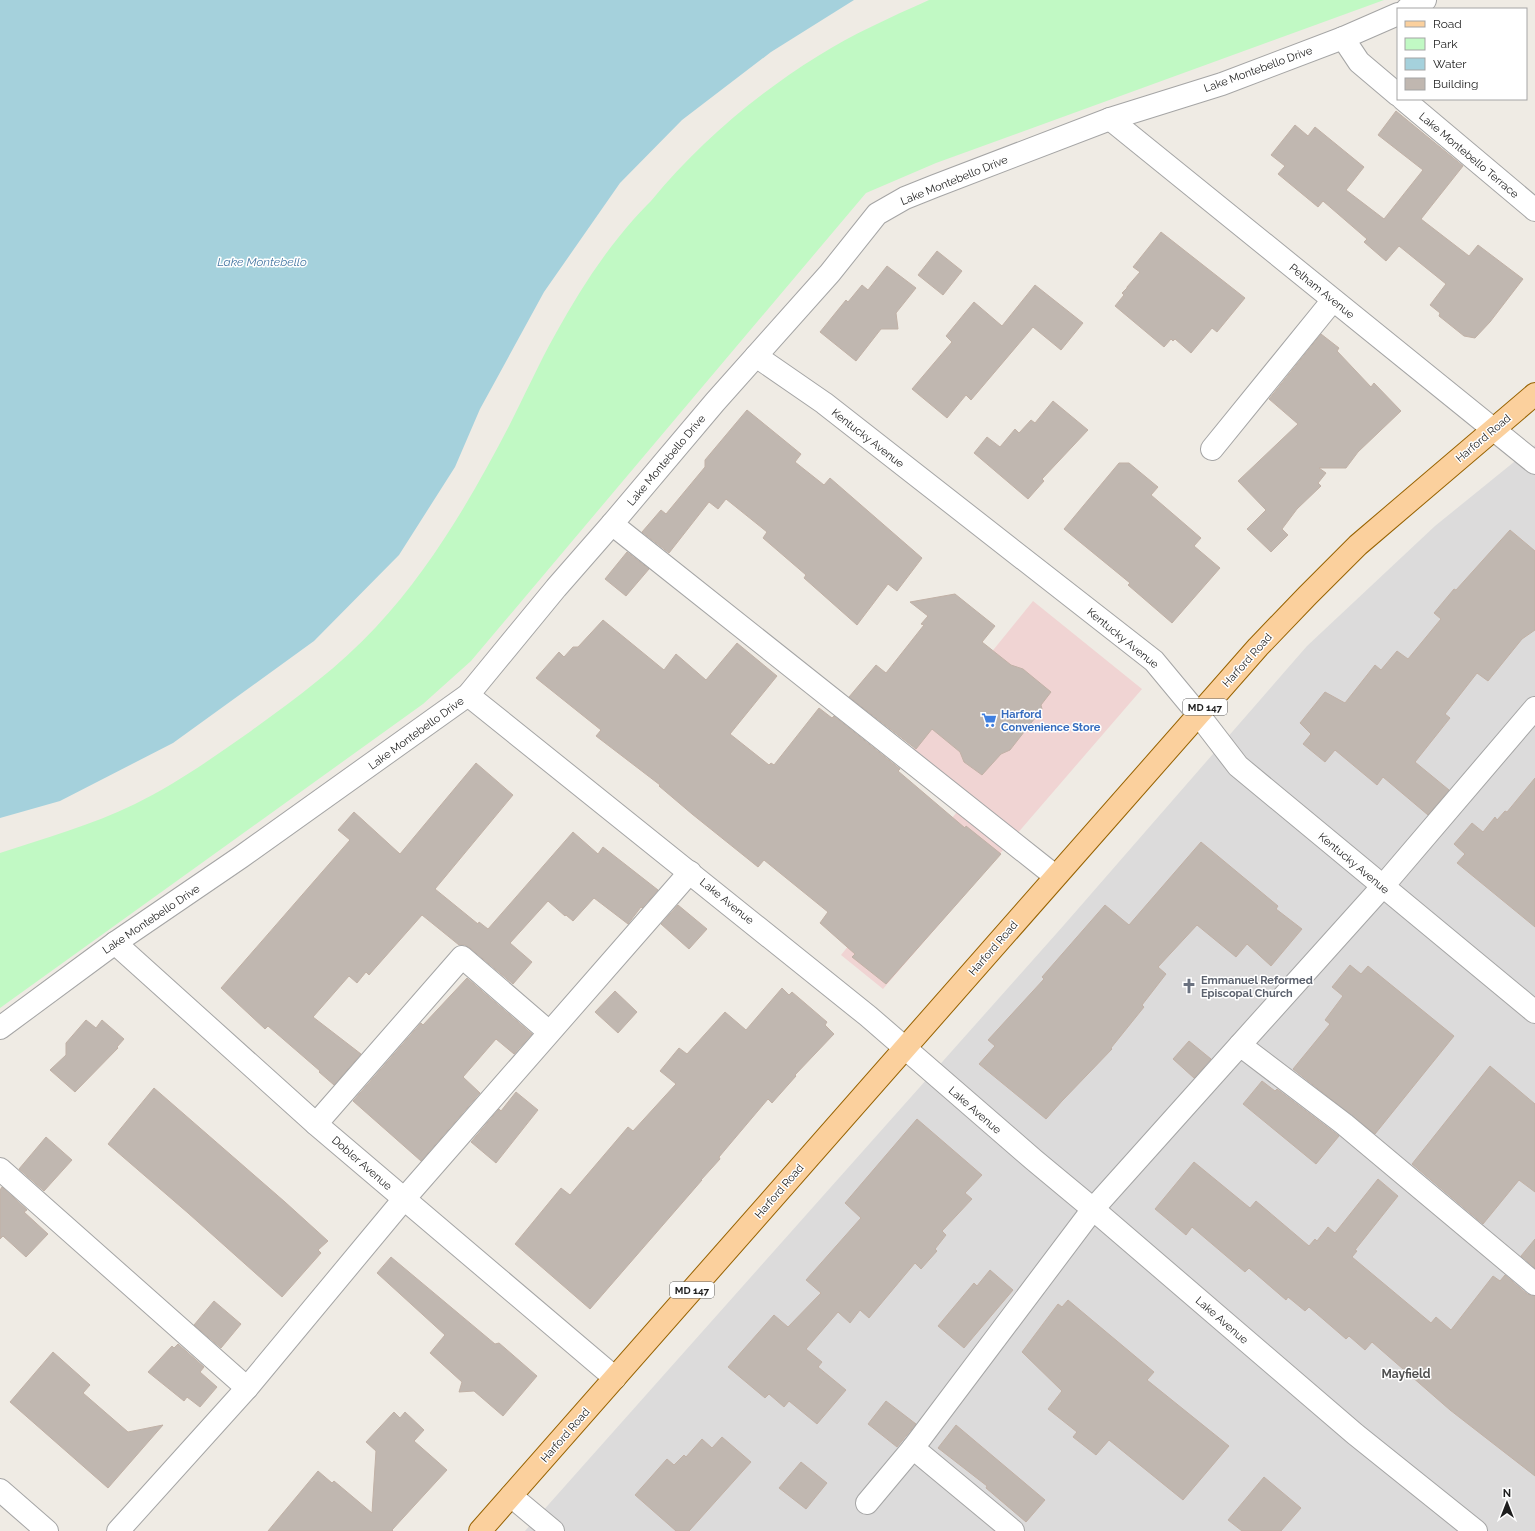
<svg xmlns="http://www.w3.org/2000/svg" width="1535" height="1531" font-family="Raleway,sans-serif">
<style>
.residential{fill:#dcdbdb}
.commercial{fill:#f0d4d3}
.park{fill:#c1f9c4}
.water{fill:#a5d1dc}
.building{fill:#c0b7b0;stroke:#c1b1a6}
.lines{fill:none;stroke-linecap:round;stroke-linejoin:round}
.minor-casing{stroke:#a5a5a5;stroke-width:24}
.major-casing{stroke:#976201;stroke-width:24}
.minor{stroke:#fff;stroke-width:22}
.major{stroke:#fbd09d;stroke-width:22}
.labels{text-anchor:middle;stroke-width:3;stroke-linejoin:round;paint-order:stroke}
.shield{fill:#fff;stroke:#626262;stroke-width:1}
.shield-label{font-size:10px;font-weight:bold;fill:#1e1e1e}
.street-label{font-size:11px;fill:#1e1e1e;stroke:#fff}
.shop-label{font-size:11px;font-weight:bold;fill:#366cbe;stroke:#fff;text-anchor:start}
.worship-label{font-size:11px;font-weight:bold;fill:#5b616d;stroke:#fff;text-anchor:start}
.water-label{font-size:12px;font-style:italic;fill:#4879a5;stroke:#fff}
.neighbourhood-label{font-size:12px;font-weight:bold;fill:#515151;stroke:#fff}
</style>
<rect width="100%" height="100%" fill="#efebe4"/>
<polygon class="residential" points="1535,445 1535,1531 525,1531 1064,925 1307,646 1435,526"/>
<polygon class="commercial" points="1033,601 1142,689 883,989 841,955 969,797 912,750"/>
<path class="park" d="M929,0H1384L936,163L866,193L471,661L423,704L0,1008V853C45,838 92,825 135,804C176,784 214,757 251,731C295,699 339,667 376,627C431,568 472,497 509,426C525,395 539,363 556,333C578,293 603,254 633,220C639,213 645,207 651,201C698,144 755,95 818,56C853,34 891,17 929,0Z"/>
<polygon class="water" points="0,0 854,0 771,52 682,120 620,183 544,292 480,409 455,467 399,555 314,641 173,743 60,801 0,818"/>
<g class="building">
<polygon points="1396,111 1463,166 1421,219 1469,256 1478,245 1523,279 1490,322 1475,338 1464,336 1439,316 1440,313 1430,305 1446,284 1399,246 1386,261 1364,242 1367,239 1323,201 1318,207 1278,174 1285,166 1271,155 1295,125 1308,136 1315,127 1364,167 1346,190 1384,219 1423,170 1378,135"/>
<polygon points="1161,232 1245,298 1217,332 1212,328 1191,353 1175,339 1173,341 1171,339 1164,347 1115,306 1124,295 1122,293 1127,288 1127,287 1140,272 1133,267"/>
<polygon points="937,251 962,271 943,295 918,275"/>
<polygon points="887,266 916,288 896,313 898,329 881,329 856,361 820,332 846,300 848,302 862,285 868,290"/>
<polygon points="1035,285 1083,323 1061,350 1033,327 971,400 966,395 947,418 912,389 952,342 946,336 974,302 1002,326"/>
<polygon points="1321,334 1339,348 1337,351 1371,387 1374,383 1401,411 1358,452 1346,468 1319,468 1326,473 1318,483 1321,486 1297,509 1282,529 1288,535 1271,552 1247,529 1266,510 1238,481 1298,424 1269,399"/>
<polygon points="1053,401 1088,430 1042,479 1044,481 1028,499 974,453 987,437 1000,447 1015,429 1019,433 1031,420 1035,423"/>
<polygon points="747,410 801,454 795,462 824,485 830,478 922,558 897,591 888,584 857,625 804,578 806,575 763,538 767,532 726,499 718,509 709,502 669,553 642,532 661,510 666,514 705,467 705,460"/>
<polygon points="1119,463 1129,463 1158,487 1151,495 1201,538 1194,546 1220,568 1172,623 1128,585 1130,583 1064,529"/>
<polygon points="1510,530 1535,551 1535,630 1522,639 1488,681 1477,673 1445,714 1450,718 1415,762 1449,790 1428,815 1383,777 1377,785 1335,750 1325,762 1303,744 1311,734 1300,723 1325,692 1345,703 1375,665 1381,670 1397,651 1408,659 1441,619 1434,613 1454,589 1456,590"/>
<polygon points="627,552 649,569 626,596 605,579"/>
<polygon points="955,594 995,626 982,642 1011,665 1023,669 1051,692 1041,705 1042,709 1010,750 1001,754 982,775 964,762 960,752 932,729 916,749 849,697 876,665 886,673 924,625 921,624 928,616 910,602"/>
<polygon points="603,620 664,670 676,654 706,680 737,643 777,676 730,734 769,765 771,763 774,765 819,708 832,718 834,716 900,769 898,771 965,828 966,826 1001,854 886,984 852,957 855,954 820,923 828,912 764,860 758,867 692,814 659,786 660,785 596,736 601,730 536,678 559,652 564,657 573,647 578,647"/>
<polygon points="476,763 513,795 435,889 478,924 479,922 488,929 573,832 598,854 603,847 658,890 642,908 641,907 628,924 594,898 573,921 566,915 565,916 548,901 510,943 532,962 513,984 470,948 465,945 459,945 422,915 369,975 366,972 357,983 349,976 313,1017 361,1054 334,1085 319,1072 320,1071 268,1026 265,1029 221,988 350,840 338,830 354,812 400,854"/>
<polygon points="1535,778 1535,927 1457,863 1465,854 1454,844 1472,823 1483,832 1495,817 1497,820 1505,811 1507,812"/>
<polygon points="1201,842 1278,906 1276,909 1302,929 1271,966 1247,944 1236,957 1197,925 1158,967 1166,974 1142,1005 1144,1007 1111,1048 1112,1049 1062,1101 1046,1119 979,1064 995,1046 988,1040 1044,979 1042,977 1105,905 1129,925"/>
<polygon points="678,905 707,929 689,949 661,924"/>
<polygon points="1350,965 1361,974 1368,966 1454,1036 1375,1134 1293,1069 1330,1024 1325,1020 1343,996 1332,987"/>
<polygon points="467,978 532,1034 514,1054 496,1039 463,1077 480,1093 421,1161 353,1101 421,1023 423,1025"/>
<polygon points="782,988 789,995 792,992 827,1022 825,1025 834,1034 795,1075 796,1076 772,1103 768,1099 719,1157 720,1159 701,1180 702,1180 590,1309 515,1244 561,1188 570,1195 628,1127 633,1131 676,1084 660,1071 679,1048 687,1054 725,1012 746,1030"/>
<polygon points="615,991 637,1012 618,1033 595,1012"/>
<polygon points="86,1020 96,1028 102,1020 124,1039 117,1047 118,1048 75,1092 50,1070 66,1055 66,1043"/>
<polygon points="1189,1041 1211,1059 1194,1078 1173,1059"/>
<polygon points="1490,1066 1535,1104 1535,1192 1519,1180 1483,1224 1412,1164"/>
<polygon points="1262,1081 1275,1091 1277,1089 1339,1136 1316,1164 1243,1104"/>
<polygon points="154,1088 285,1202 328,1241 318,1250 321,1253 282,1297 188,1213 108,1144"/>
<polygon points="516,1092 538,1110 496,1163 471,1142 499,1109 501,1111"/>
<polygon points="917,1119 982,1175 965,1193 972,1199 942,1231 946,1235 935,1249 937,1251 921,1269 915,1263 869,1318 860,1310 850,1323 838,1312 806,1349 822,1362 818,1367 846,1390 817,1424 789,1401 784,1407 769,1394 765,1398 728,1367 774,1315 788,1327 821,1293 806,1280 861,1218 845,1203"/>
<polygon points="46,1137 72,1160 44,1191 19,1169"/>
<polygon points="1194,1162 1250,1208 1256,1201 1309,1246 1315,1239 1317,1241 1328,1227 1335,1233 1378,1179 1398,1196 1355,1250 1357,1251 1352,1257 1431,1323 1436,1317 1451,1330 1493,1276 1500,1281 1505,1275 1527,1294 1535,1296 1535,1476 1450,1410 1372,1342 1365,1350 1349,1336 1346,1339 1309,1307 1305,1311 1288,1297 1286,1300 1249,1268 1245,1272 1192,1227 1186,1235 1155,1209"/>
<polygon points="2,1187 27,1210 24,1212 48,1234 26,1257 3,1236 0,1239 0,1190"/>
<polygon points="1535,1239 1535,1268 1521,1256"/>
<polygon points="391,1257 495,1344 499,1343 506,1349 537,1376 503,1416 474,1391 459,1392 462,1382 430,1353 445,1335 377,1273"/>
<polygon points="990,1270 1013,1290 964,1348 938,1326 974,1283 977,1286"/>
<polygon points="1068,1300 1154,1372 1147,1380 1229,1446 1183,1500 1109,1440 1096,1455 1073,1437 1077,1432 1048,1409 1062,1391 1022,1352 1058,1304 1062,1307"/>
<polygon points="214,1301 241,1324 221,1348 194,1325"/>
<polygon points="178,1344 204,1367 200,1372 217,1387 200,1407 187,1397 184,1401 148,1372 172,1346 174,1348"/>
<polygon points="53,1352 90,1385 83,1393 128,1432 163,1425 108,1488 10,1402"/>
<polygon points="886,1401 916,1424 897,1447 868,1424"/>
<polygon points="394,1412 400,1418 405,1412 424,1430 414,1441 447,1470 392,1530 393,1531 268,1531 318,1471 332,1483 334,1481 372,1513 376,1451 366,1442"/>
<polygon points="956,1425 1045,1500 1026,1522 986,1488 987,1486 938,1448"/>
<polygon points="722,1437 751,1462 689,1531 676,1531 635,1495 667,1459 674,1465 684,1455 686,1457 702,1439 712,1448"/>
<polygon points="801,1462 827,1483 806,1509 779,1488"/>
<polygon points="1264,1477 1301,1508 1281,1531 1242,1531 1228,1520"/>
</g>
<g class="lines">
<g class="minor-casing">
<g id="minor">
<polyline points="1407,9 1425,0"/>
<polyline points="1343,38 1359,62 1398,95"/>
<polyline points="1403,99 1535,210"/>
<polyline points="1110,119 1535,463"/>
<polyline points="756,356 824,403 1154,661 1198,714 1238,766 1535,1012"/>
<polyline points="1212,449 1333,300"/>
<polyline points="612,524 1055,876"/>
<polyline points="468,695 868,1016 1034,1160 1093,1209 1355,1434 1476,1531"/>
<polyline points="115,943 316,1124 615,1378"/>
<polyline points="0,1028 115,943 241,857 468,695 556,588 612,524 715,402 830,273 877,214 905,198 935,186 1110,119 1222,84 1343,38 1398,14"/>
<polyline points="1240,1045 1383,886 1535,708"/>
<polyline points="316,1124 462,957 549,1032"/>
<polyline points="0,1169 247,1388"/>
<polyline points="913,1448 1013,1531"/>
<polyline points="0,1490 47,1531"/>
<polyline points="511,1496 553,1531"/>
<polyline points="867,1503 913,1448 1093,1209 1240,1045 1344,1124 1535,1284"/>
<polyline points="118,1531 247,1388 404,1199 690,872"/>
</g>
</g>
<g class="major-casing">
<polyline id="major" points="480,1531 1258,647 1307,596 1358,545 1535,394"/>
</g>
<use href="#minor" class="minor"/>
<use href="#major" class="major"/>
</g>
<defs>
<g id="supermarket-bare" transform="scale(1.2)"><path d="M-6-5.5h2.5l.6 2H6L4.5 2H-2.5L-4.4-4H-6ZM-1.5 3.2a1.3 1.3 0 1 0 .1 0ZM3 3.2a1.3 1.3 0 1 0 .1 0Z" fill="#3f7fe0" stroke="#fff" stroke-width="2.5" paint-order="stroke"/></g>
<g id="church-bare" transform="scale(1.2)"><path d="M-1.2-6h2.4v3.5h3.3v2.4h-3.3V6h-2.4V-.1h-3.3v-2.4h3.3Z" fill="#6b7280" stroke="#fff" stroke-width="2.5" paint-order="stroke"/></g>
</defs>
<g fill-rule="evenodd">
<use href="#supermarket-bare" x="989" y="720"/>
<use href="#church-bare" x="1189" y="986"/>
</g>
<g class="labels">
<g class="shield">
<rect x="1183" y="699" width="44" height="16" rx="3"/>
<rect x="670" y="1282" width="44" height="16" rx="3"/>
</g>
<g class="shield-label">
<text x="1205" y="711">MD 147</text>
<text x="692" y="1294">MD 147</text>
</g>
<g class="street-label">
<text transform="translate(1258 69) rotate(-20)" y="4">Lake Montebello Drive</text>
<text transform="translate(1469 155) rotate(40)" y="4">Lake Montebello Terrace</text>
<text transform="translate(954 180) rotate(-22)" y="4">Lake Montebello Drive</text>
<text transform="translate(1322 291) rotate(39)" y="4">Pelham Avenue</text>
<text transform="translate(868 438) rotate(38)" y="4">Kentucky Avenue</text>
<text transform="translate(1483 438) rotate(-40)" y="4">Harford Road</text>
<text transform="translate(666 460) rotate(-50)" y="4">Lake Montebello Drive</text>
<text transform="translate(1123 638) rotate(39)" y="4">Kentucky Avenue</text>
<text transform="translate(1247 660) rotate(-48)" y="4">Harford Road</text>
<text transform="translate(416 733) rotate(-36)" y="4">Lake Montebello Drive</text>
<text transform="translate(1354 863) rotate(40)" y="4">Kentucky Avenue</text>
<text transform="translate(727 901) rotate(39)" y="4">Lake Avenue</text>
<text transform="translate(151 919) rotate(-34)" y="4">Lake Montebello Drive</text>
<text transform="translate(993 948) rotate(-49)" y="4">Harford Road</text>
<text transform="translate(975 1110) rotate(41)" y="4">Lake Avenue</text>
<text transform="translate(362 1163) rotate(41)" y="4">Dobler Avenue</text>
<text transform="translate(779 1191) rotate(-49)" y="4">Harford Road</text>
<text transform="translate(1222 1320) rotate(41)" y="4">Lake Avenue</text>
<text transform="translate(565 1435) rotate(-49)" y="4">Harford Road</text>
</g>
<g class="shop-label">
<text x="1001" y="718">Harford<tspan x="1001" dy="13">Convenience Store</tspan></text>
</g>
<g class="worship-label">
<text x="1201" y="984">Emmanuel Reformed<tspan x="1201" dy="13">Episcopal Church</tspan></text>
</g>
<g class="water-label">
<text x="262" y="266">Lake Montebello</text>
</g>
<g class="neighbourhood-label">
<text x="1406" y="1378">Mayfield</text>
</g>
</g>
<rect x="1397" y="8" width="130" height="92" fill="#ffffff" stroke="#a5a5a5"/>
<rect x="1405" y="21" width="20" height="6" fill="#fbd09d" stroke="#a5a5a5"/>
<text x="1433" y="28" font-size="12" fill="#1e1e1e">Road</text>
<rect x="1405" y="38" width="20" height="12" fill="#c1f9c4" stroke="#a5a5a5"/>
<text x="1433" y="48" font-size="12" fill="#1e1e1e">Park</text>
<rect x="1405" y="58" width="20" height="12" fill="#a5d1dc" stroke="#a5a5a5"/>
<text x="1433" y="68" font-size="12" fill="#1e1e1e">Water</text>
<rect x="1405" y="78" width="20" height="12" fill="#c0b7b0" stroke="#a5a5a5"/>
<text x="1433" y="88" font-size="12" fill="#1e1e1e">Building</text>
<g transform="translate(1507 1503)" stroke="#ffffff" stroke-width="3" paint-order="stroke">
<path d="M0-3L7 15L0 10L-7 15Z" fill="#1e1e1e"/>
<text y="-6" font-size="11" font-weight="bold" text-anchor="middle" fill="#1e1e1e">N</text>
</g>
</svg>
